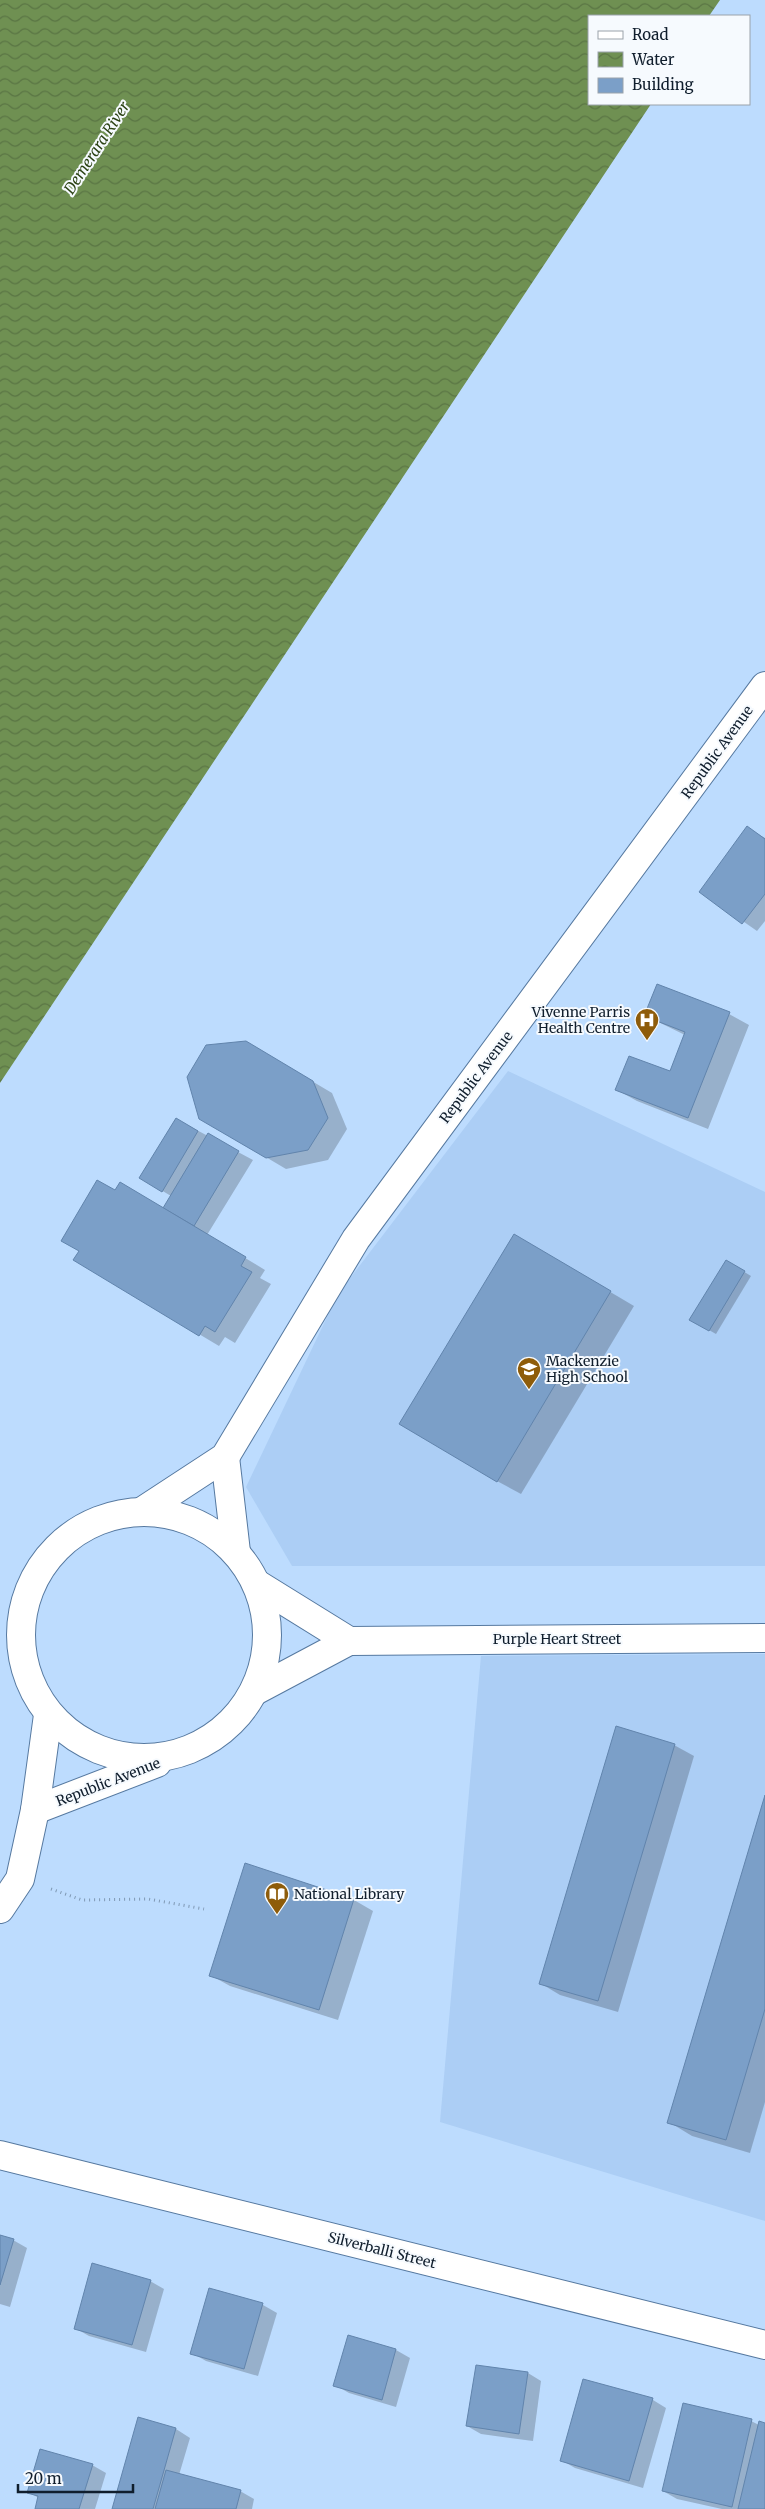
<svg xmlns="http://www.w3.org/2000/svg" width="765" height="2509" font-family="Merriweather,serif">
<style>
.built{fill:#accef5}
.water{fill:url(#water-waves)}
.shadow{fill:#0003}
.building{fill:#7b9fc8;stroke:#6184ac}
.lines{fill:none;stroke-linecap:round;stroke-linejoin:round}
.minor-casing{stroke:#5679a0;stroke-width:30}
.path{stroke:#7f98b3;stroke-width:3;stroke-dasharray:1 4;stroke-linecap:butt}
.minor{stroke:#fff;stroke-width:28}
.labels{text-anchor:middle;stroke-width:4;stroke-linejoin:round;paint-order:stroke}
.street-label{font-size:14px;fill:#101e2d;stroke:#f6fafe}
.poi-label{font-size:14px;fill:#101e2d;stroke:#f6fafe;text-anchor:start}
.water-label{font-size:15px;font-style:italic;fill:#2b4214;stroke:#f6fafe}
</style>
<defs>
<pattern id="water-waves" width="16" height="10" patternUnits="userSpaceOnUse" patternTransform="scale(1.25)"><rect width="16" height="10" fill="#6f9052"/><path d="M0 5q4-4 8 0t8 0" fill="none" stroke="#5a7544"/></pattern>
</defs>
<rect width="100%" height="100%" fill="#bddcfe"/>
<g class="built">
<polygon points="508,1071 765,1192 765,1566 292,1566 246,1487 338,1294"/>
<polygon points="765,1654 765,2221 440,2122 481,1656"/>
</g>
<polygon class="water" points="0,0 720,0 709,16 589,16 589,104 651,104 0,1083"/>
<g class="shadow">
<polygon points="748,828 765,838 765,921 757,931 701,892"/>
<polygon points="729,1014 749,1025 708,1129 637,1101 617,1090 670,1073 685,1035 646,1016"/>
<polygon points="246,1042 332,1093 347,1129 328,1160 286,1169 200,1118"/>
<polygon points="176,1119 253,1160 207,1235 265,1270 260,1278 271,1284 235,1343 225,1337 219,1346 75,1260 115,1192 163,1209 171,1196 141,1178"/>
<polygon points="514,1235 634,1306 521,1494 497,1481"/>
<polygon points="726,1261 751,1276 716,1334 691,1320"/>
<polygon points="674,1745 694,1756 618,2012 560,1995 540,1983"/>
<polygon points="765,1800 765,2102 750,2153 692,2136 669,2122"/>
<polygon points="245,1865 354,1900 373,1911 338,2020 230,1986 210,1975"/>
<polygon points="0,2236 13,2240 27,2248 10,2307 0,2304"/>
<polygon points="150,2281 164,2289 146,2352 89,2336 75,2328"/>
<polygon points="210,2290 263,2305 277,2313 258,2376 206,2361 192,2353"/>
<polygon points="349,2336 396,2350 410,2358 396,2407 349,2393 335,2385"/>
<polygon points="528,2373 541,2381 533,2441 481,2434 467,2426"/>
<polygon points="653,2400 666,2408 643,2488 575,2468 561,2460"/>
<polygon points="139,2419 176,2429 190,2438 179,2475 240,2491 254,2499 252,2509 113,2509"/>
<polygon points="751,2421 759,2425 765,2424 765,2509 722,2509 677,2499 663,2491"/>
<polygon points="92,2465 106,2473 95,2509 36,2509 39,2498 28,2492"/>
</g>
<g class="building">
<polygon points="747,826 765,839 765,894 742,924 699,892"/>
<polygon points="657,984 730,1012 688,1118 615,1090 629,1056 670,1071 685,1032 644,1016"/>
<polygon points="246,1041 313,1081 328,1118 308,1150 266,1158 199,1119 187,1077 206,1045"/>
<polygon points="176,1118 198,1131 162,1192 139,1178"/>
<polygon points="208,1133 239,1151 194,1226 163,1208"/>
<polygon points="97,1180 115,1190 120,1182 246,1257 241,1266 252,1272 215,1332 205,1326 199,1336 73,1260 79,1251 61,1241"/>
<polygon points="514,1234 611,1291 497,1482 399,1424"/>
<polygon points="726,1260 745,1271 709,1331 689,1320"/>
<polygon points="616,1726 675,1744 598,2001 539,1984"/>
<polygon points="765,1795 765,2009 726,2140 667,2123"/>
<polygon points="245,1863 354,1899 319,2010 209,1976"/>
<polygon points="0,2235 14,2239 0,2285"/>
<polygon points="92,2263 151,2280 132,2345 74,2329"/>
<polygon points="209,2288 263,2303 244,2369 190,2354"/>
<polygon points="348,2335 396,2349 382,2400 333,2386"/>
<polygon points="476,2365 528,2372 519,2434 466,2426"/>
<polygon points="583,2379 653,2398 629,2481 560,2461"/>
<polygon points="683,2403 752,2419 732,2507 662,2491"/>
<polygon points="138,2417 176,2428 153,2509 112,2509"/>
<polygon points="759,2421 765,2423 765,2509 738,2509"/>
<polygon points="40,2449 93,2464 79,2509 35,2509 38,2496 27,2493"/>
<polygon points="166,2470 241,2490 236,2509 155,2509"/>
</g>
<g class="lines">
<g class="minor-casing">
<g id="minor">
<polyline points="225,1457 236,1552"/>
<polyline points="141,1512 225,1457 356,1239 765,686"/>
<circle cx="144" cy="1635" r="123"/>
<polyline points="257,1584 349,1641"/>
<polyline points="255,1691 349,1641 765,1638"/>
<polyline points="35,1810 157,1763"/>
<polyline points="0,1909 20,1879 35,1810 48,1715"/>
<polyline points="0,2155 765,2345"/>
</g>
</g>
<polyline class="path" points="51,1889 82,1900 148,1899 204,1909"/>
<use href="#minor" class="minor"/>
</g>
<defs>
<g id="hospital-pin" transform="scale(1.25)"><path d="M0 17L-7.5 6A9.5 9.5 0 1 1 7.5 6Z" fill="#8e5c0a" stroke="#f6fafe"/><path d="M-5-5h3v3.5h4V-5h3V5h-3V1.5h-4V5h-3Z" fill="#fff"/></g>
<g id="school-pin" transform="scale(1.25)"><path d="M0 17L-7.5 6A9.5 9.5 0 1 1 7.5 6Z" fill="#8e5c0a" stroke="#f6fafe"/><path d="M0-5L7-2L0 1L-7-2ZM-4 1L0 2.5L4 1V4Q0 6-4 4Z" fill="#fff"/></g>
<g id="library-pin" transform="scale(1.25)"><path d="M0 17L-7.5 6A9.5 9.5 0 1 1 7.5 6Z" fill="#8e5c0a" stroke="#f6fafe"/><path d="M-6-4Q-3-5.5-.7-3.5V5Q-3 3-6 4ZM6-4Q3-5.5 .7-3.5V5Q3 3 6 4Z" fill="#fff"/></g>
</defs>
<g fill-rule="evenodd">
<use href="#hospital-pin" x="647" y="1020"/>
<use href="#school-pin" x="529" y="1369"/>
<use href="#library-pin" x="277" y="1894"/>
</g>
<g class="labels">
<g class="street-label">
<text transform="translate(717 752) rotate(-54)" y="5">Republic Avenue</text>
<text transform="translate(476 1077) rotate(-53)" y="5">Republic Avenue</text>
<text x="557" y="1644">Purple Heart Street</text>
<text transform="translate(108 1782) rotate(-21)" y="5">Republic Avenue</text>
<text transform="translate(382 2250) rotate(14)" y="5">Silverballi Street</text>
</g>
<g class="poi-label">
<text x="630" y="1017" text-anchor="end">Vivenne Parris<tspan x="630" dy="16">Health Centre</tspan></text>
<text x="546" y="1366">Mackenzie<tspan x="546" dy="16">High School</tspan></text>
<text x="294" y="1899">National Library</text>
</g>
<g class="water-label">
<text transform="translate(97 148) rotate(-57)" y="5">Demerara River</text>
</g>
</g>
<rect x="588" y="15" width="162" height="90" fill="#f6fafe" stroke="#9aa2aa"/>
<rect x="598" y="31" width="25" height="8" fill="#ffffff" stroke="#9aa2aa"/>
<text x="632" y="40" font-size="15" fill="#101e2d">Road</text>
<rect x="598" y="52" width="25" height="15" fill="url(#water-waves)" stroke="#9aa2aa"/>
<text x="632" y="65" font-size="15" fill="#101e2d">Water</text>
<rect x="598" y="78" width="25" height="15" fill="#7b9fc8" stroke="#9aa2aa"/>
<text x="632" y="90" font-size="15" fill="#101e2d">Building</text>
<path d="M18 2484v8h115v-8" fill="none" stroke="#101e2d" stroke-width="2.5"/>
<text x="25" y="2484" font-size="15" fill="#101e2d" stroke="#f6fafe" stroke-width="4" paint-order="stroke">20 m</text>
</svg>
